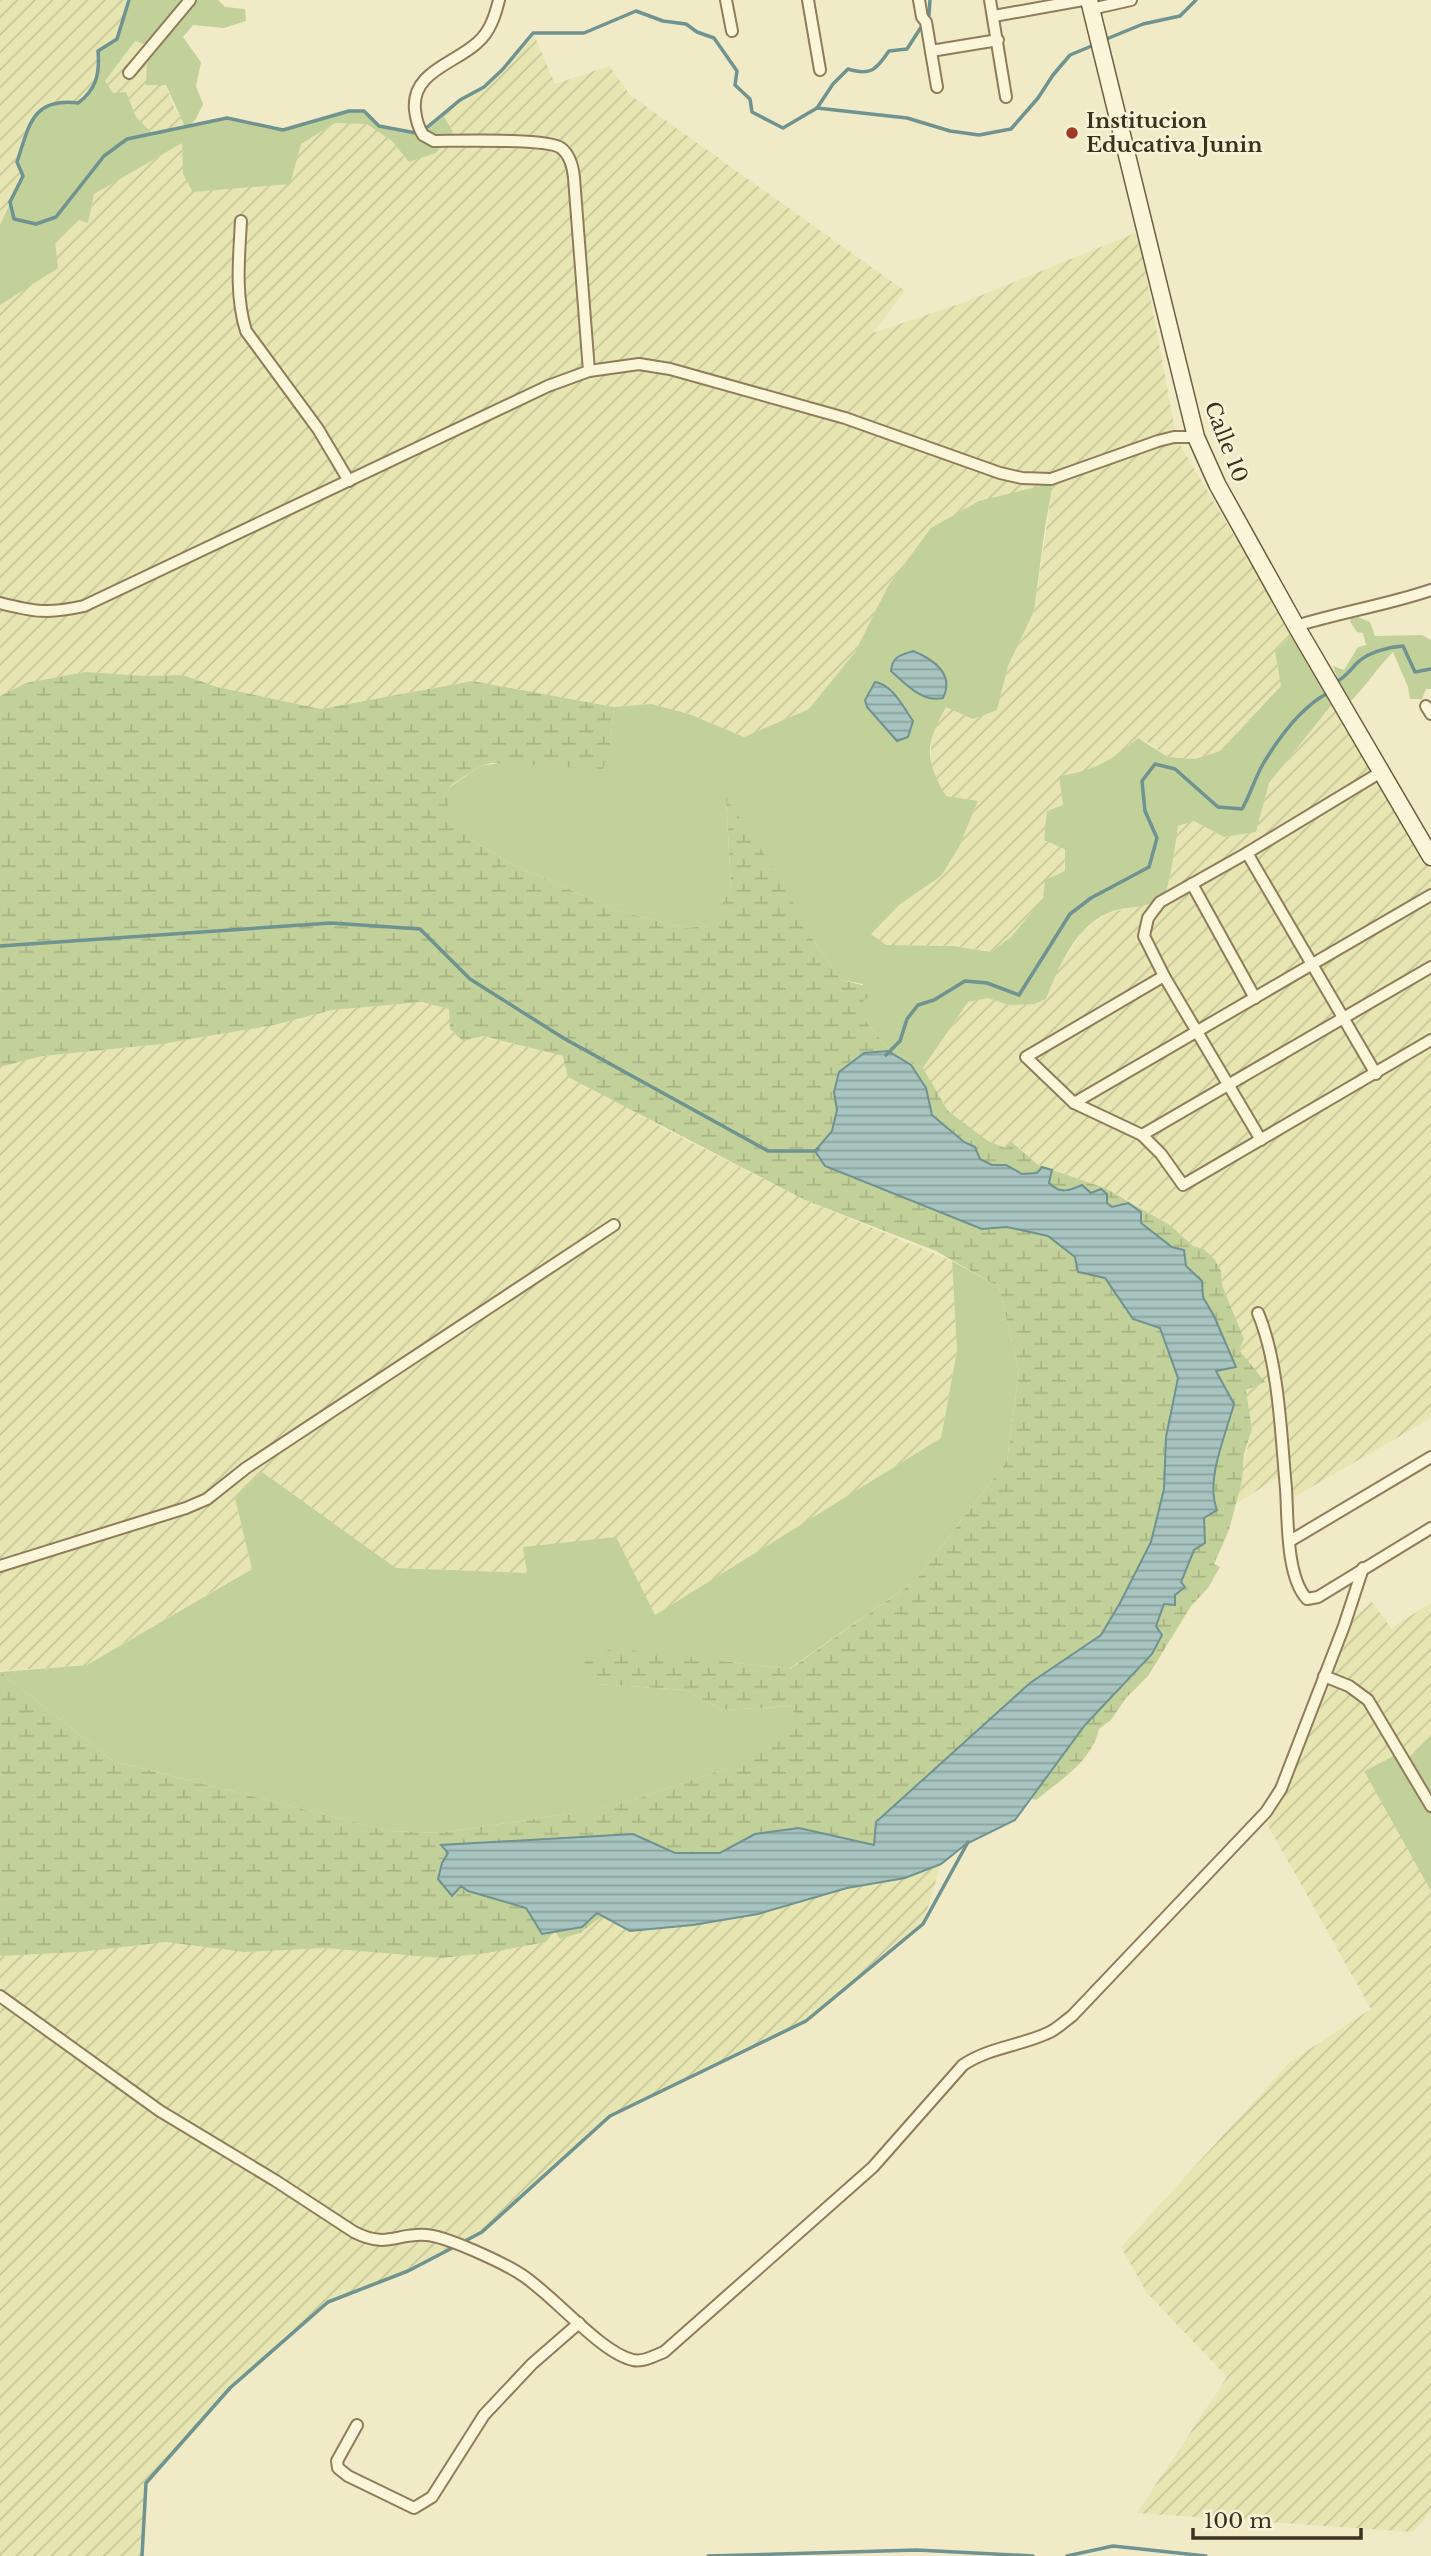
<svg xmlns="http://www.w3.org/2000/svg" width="1431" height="2556" font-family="'Libre Baskerville',serif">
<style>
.farmland{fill:url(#farmland-furrows)}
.green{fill:#c2d099;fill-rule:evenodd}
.wetland{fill:url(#wetland-marsh)}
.water{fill:url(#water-rules);stroke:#6e9390;stroke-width:2}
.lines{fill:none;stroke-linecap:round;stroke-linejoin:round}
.stream{stroke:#6e9390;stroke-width:3.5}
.minor-casing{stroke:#8e7d5a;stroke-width:14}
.secondary-casing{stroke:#6f5e3e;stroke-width:19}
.minor{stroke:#fbf6da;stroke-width:10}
.secondary{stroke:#fbf6da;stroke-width:16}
.poi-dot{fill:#a03827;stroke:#f8f3d6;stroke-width:2.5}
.labels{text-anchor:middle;stroke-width:5;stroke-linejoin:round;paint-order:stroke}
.poi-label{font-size:21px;font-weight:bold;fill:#3d321f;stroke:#f8f3d6;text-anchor:start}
.street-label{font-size:21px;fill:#3d321f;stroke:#f8f3d6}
</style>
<defs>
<pattern id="farmland-furrows" width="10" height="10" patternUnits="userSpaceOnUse" patternTransform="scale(1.75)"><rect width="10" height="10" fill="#e7e6b3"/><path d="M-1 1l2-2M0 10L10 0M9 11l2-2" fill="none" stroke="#c7c69a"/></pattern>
<pattern id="wetland-marsh" width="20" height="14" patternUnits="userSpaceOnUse" patternTransform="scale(1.75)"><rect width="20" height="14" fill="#c2d099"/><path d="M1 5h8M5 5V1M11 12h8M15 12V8" fill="none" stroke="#a8b383"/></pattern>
<pattern id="water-rules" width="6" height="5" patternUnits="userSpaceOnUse" patternTransform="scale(1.75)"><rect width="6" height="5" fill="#a8c4c0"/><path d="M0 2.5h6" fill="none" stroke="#8aa09b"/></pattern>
</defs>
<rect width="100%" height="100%" fill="#f1eac6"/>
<g class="farmland">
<polygon points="0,0 129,0 117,39 98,51 100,70 90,94 78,103 59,101 0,225"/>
<polygon points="533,33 555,84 609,66 630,95 905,291 873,333 962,303 1138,232 1177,440 1293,634 1275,651 1281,686 1220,751 1195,759 1168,757 1149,743 1138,738 1118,757 1084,773 1059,776 1063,805 1065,872 1032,914 1011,937 991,952 953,946 886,945 870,934 899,905 941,876 959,847 978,802 946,796 931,769 931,734 946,707 997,710 1008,666 1034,611 1053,483 888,586 855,652 810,709 744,737 689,714 651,704 614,707 472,681 321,709 217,687 183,675 144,676 85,672 26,683 0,696 0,305 55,242 79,220 88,222 94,194 182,142 183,174 301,144 335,123 367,124 392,141 409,162 453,132 442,113 460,100 484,87 503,69"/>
<polygon points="134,41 151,47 174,107 186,127 152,133 136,117 126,92 113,93 105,81"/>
<polygon points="1333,703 1431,870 1431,1418 1291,1499 1288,1471 1234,1505 1252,1429 1246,1390 1264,1382 1239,1350 1234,1313 1222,1285 1221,1271 1204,1249 1193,1246 1170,1225 1132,1202 1105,1188 1038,1165 1012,1141 1006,1148 988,1141 971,1130 948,1111 923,1068 968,1002 988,998 1009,1005 1046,999 1060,965 1083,931 1108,913 1155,902 1165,894 1178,826 1194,821 1224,837 1256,832 1269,783"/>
<polygon points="423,1002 450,1009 482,1036 563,1056 634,1110 663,1128 805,1200 952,1261 957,1351 941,1438 654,1616 524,1547 527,1573 396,1568 262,1472 235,1498 252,1568 87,1665 0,1671 0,1067 43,1056 162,1044 274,1025 332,1010"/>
<polygon points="1372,1602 1391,1628 1431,1603 1431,2511 1413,2532 1137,2513 1227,2377 1147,2293 1121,2247 1290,2062 1371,2009 1267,1824 1283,1793 1324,1699 1355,1616"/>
<polygon points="941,1864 923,1924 806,2021 610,2116 482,2232 408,2271 328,2302 230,2388 146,2483 142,2556 0,2556 0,1956 81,1952 166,1942 244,1952 554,1928 560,1939 580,1933 602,1915 622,1921"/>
</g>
<g class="green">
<path d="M129,0H218L225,7L245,9L246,21L224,28L193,25L183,37L201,62L196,86L203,104L196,119L188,127L227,118L283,130L349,111H364L379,126L416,133L425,129L442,113L453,132L436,153L409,162L392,141L367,124L335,123L301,144L290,184L193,192L183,174L182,143L94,194L88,223L79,220L55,242L58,268L0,305V225L23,176L17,162C29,126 32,97 78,103C96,90 100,74 98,51L117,39ZM135,41L151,47L147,62L146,85H166L185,127L152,133L136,117L126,92L113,93L105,81Z"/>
<path d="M1053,483L1045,527L1034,611L1008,666L997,710L973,719L946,707C925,745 924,758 946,796L978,801L959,847L941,876L899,905L871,934L886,945L953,946L991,952L1011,937L1043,899L1045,880L1065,871V849L1044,840L1047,811L1063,805L1059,776C1093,771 1112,761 1138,738L1168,757L1195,759L1220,751L1281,686L1275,651L1293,634L1333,703L1269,783L1256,832L1224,837L1194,821L1178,826C1176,839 1170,887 1164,895C1151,910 1124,905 1108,913C1074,928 1059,967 1046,999L1034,1004L1009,1005L988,998L968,1002L923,1068L887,1047L863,1018V984L841,980L813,940L726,798L731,888L711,926L685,928L615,910L508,862L471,840L447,806L450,787L480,766L610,746L614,707L651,704L689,714L744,737L809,709L855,652L888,586L931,528L979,501Z"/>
<path d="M1353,615L1370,622L1375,636L1422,635L1431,640V689H1426L1422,699H1410L1408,687L1393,652C1376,669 1364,689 1347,705L1333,666L1344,670L1358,647L1366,645L1363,633L1357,632L1350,621Z"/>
<polygon points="952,1261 999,1287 1019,1371 1007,1461 915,1581 789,1669 722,1661 599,1684 685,1690 722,1710 795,1706 790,1733 722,1770 631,1801 594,1810 440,1833 389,1831 113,1761 0,1672 87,1665 252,1569 235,1498 262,1472 396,1568 527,1573 523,1547 616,1537 655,1615 941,1438 957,1351"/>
<polygon points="1431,1736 1431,1891 1364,1771 1396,1755 1412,1757"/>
</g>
<path class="wetland" d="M85,672L144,676L183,675L217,687L321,709L472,681L614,707L610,746L603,769L492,763L480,766L450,786L448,806L471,840L508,862L615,910L685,928L710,926L731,888L726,797L782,881L813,940L841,980L870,987L873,994L864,1000L863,1018L887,1047L923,1068L948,1111L988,1141L1006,1148L1011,1141L1038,1165L1105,1188L1170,1225L1193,1246L1204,1249L1215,1260L1221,1271L1222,1285L1244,1339L1239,1350L1265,1382L1246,1390L1252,1429L1244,1454L1242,1481L1229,1530L1214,1564L1220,1567L1208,1588L1191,1606L1148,1676L1126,1698L1111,1720L1099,1729C1091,1762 1061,1780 1036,1800L1014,1793L912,1849L622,1921L602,1916L580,1933L560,1939L554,1929L546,1942L487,1953L442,1958L325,1948L244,1952L166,1942L81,1952L0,1956V1672L113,1761L389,1831L440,1833L593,1810L631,1801L722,1770L789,1733L795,1706L722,1710L685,1690L599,1684L583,1663L613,1648L790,1669L915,1581L1007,1461L1019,1371L999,1287L936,1251L805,1200L568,1077L563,1056L483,1036L463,1041L450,1029L449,1009L422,1002L332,1010L274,1025L162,1044L43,1056L0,1067V696L26,683Z"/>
<g class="water">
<path d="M913,651C933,659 955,674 943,698C922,703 906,684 891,671C892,657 900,655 913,651Z"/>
<path d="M875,682C893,685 903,707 913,721L908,737L897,741L867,707L865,700Z"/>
<path d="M888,1051L911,1065L926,1088L932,1115L964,1142L975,1147L980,1159L992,1165H1006L1022,1174L1037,1173L1042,1167L1052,1170L1049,1183C1060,1194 1069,1191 1082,1185L1091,1193L1101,1189L1107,1194V1203L1112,1207L1128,1203L1141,1212V1223L1172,1247L1184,1250L1186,1266L1202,1281L1203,1297L1214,1316L1236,1367L1216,1371L1234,1404C1226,1434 1205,1480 1217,1510L1204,1518L1205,1543L1194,1550L1181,1582L1185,1587L1175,1595V1605L1164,1604L1156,1626L1162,1635L1152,1654L1085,1725L1015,1820L966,1844L941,1864L905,1878L847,1888L758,1914L693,1925L630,1931L597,1913L582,1927L542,1934L526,1908L468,1891L461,1886L452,1896L438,1879L442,1863L448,1853L441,1845L633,1834L675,1853H720L755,1834L799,1828L874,1845L876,1822L1030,1683L1101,1635L1120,1603L1151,1542L1164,1489L1166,1437L1178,1378L1160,1328L1133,1319L1105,1278L1078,1272L1075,1257L1048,1236L1007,1227L982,1229L825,1166L815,1151L832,1131L837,1110L834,1092L839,1072L864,1053Z"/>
</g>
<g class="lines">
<g class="stream">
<path d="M129,0L117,39L98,51C100,74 96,90 78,103C32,97 29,126 17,162L23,176L10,202L14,219L36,224L56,217L104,156L127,139L227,118L283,130L349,111H364L379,126L416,133"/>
<polyline points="1104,40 1143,24 1180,16 1196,0"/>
<path d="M817,108L833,84L848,69C871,76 876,70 889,51L907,49L929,15L930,0"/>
<polyline points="425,129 460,100 484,87 503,69 533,33 584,33 636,11 663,21 686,24 697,32 714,38 737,71 735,85 750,99 752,112 783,128 817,108 907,118 950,131 979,135 1011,129 1038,98 1053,75 1070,55 1094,45"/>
<path d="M1336,682C1346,677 1350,670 1358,662C1369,652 1389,647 1403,646L1415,672L1431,669"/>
<polyline points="0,946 331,923 420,929 470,979 565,1039 768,1151 815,1151 818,1149"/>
<path d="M886,1055L900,1041L907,1019L918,1005L934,1000L965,981L987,983L1019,995L1070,914L1091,898L1149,867L1157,838L1145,811L1142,781L1155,764L1175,769L1218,807L1242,809C1250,795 1255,778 1263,764C1278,739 1301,708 1326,694"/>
<polyline points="463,2242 482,2232 610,2116 806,2021 923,1924 968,1842"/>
<polyline points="142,2556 146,2483 230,2388 328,2302 408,2271 456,2246"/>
<polyline points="708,2556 917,2550 1033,2556"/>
<polyline points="1067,2556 1113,2546 1206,2556"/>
</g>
<g class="minor-casing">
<g id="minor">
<path d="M499,0C495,16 490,32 477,43C454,64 411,72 415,110C416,119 418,127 423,135L434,141C457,141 547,138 561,148C570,155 573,167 574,178L589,371"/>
<polyline points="726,0 732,31"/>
<polyline points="808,0 820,70"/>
<polyline points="919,0 922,17 926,22 937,87"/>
<polyline points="990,0 1006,97"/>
<polyline points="1091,9 1131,0"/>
<polyline points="994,16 1083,0"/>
<polyline points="931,51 998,40"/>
<polyline points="129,73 190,0"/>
<path d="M241,221C239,257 235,296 246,331L318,429L349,481"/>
<path d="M0,603C35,612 49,614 84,606L548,386L589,371L639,364L670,369L845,418L1000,473L1022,478L1051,479L1158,441L1174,437H1196"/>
<path d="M1296,626C1341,612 1387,605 1431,590"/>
<polyline points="1426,706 1431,714"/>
<polyline points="1247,853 1376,1074"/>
<polyline points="1192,884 1255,998"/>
<polyline points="1164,976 1026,1057 1074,1103 1142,1135 1161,1154 1183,1185 1431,1040"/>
<polyline points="1074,1103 1431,895"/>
<polyline points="1142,1135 1431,967"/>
<polyline points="1261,1140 1164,976 1144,936 1148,918 1160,902 1247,853 1381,772"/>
<path d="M1258,1313C1279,1363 1281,1435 1286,1489C1288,1519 1286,1577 1307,1599L1318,1597L1431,1528"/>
<polyline points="1290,1541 1431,1457"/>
<polyline points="0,1566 186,1508 207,1499 246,1468 614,1225"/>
<polyline points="1324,1676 1349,1686 1368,1700 1431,1806"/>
<path d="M0,1996L160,2111L276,2181L354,2232C388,2249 395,2233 426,2235C446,2236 501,2262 519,2273C551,2292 600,2353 633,2360C644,2362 654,2356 664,2352L873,2167L963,2065C990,2047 1021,2046 1050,2032C1058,2028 1065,2021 1072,2016L1266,1812L1281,1789L1344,1626L1363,1568"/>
<polyline points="357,2425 337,2461 338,2468 348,2476 414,2508 432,2497 484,2415 532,2364 579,2323"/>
</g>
</g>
<g class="secondary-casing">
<polyline id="secondary" points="1089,0 1196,437 1217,484 1296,626 1431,857"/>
</g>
<use href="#minor" class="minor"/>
<use href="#secondary" class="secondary"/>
</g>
<circle class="poi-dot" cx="1072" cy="133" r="7"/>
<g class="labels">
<g class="poi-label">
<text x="1086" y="128">Institucion<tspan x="1086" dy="24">Educativa Junin</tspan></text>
</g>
<g class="street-label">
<text transform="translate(1226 442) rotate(69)" y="7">Calle 10</text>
</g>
</g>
<path d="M1193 2528v10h168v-10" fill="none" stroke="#3d321f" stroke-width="3.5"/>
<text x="1204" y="2528" font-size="21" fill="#3d321f" stroke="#f8f3d6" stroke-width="5" paint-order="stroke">100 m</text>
</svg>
